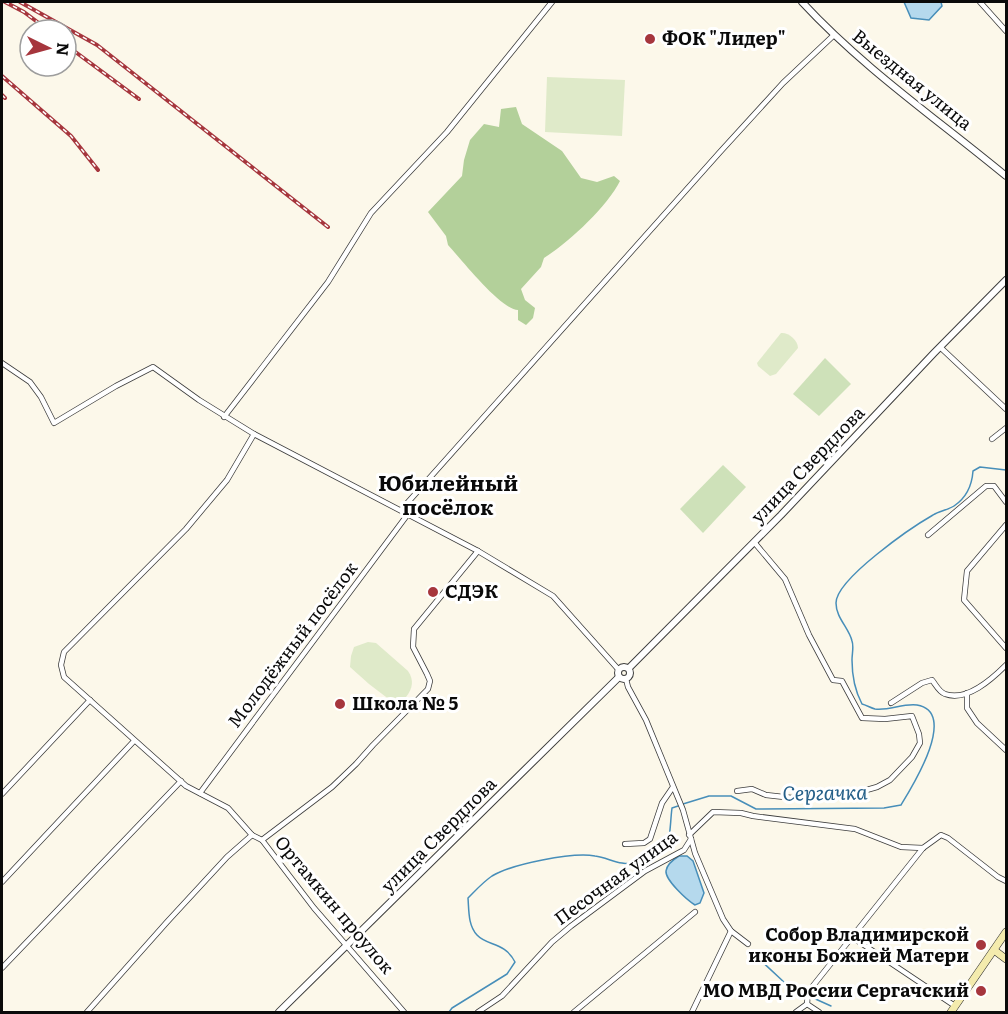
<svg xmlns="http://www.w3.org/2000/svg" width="1008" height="1014" font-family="Literata,serif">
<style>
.green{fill:#cee1b9}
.forest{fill:#b3d09a}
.pitch{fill:#dfeac9}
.water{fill:#b5d9ed;stroke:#478eb9;stroke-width:1.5}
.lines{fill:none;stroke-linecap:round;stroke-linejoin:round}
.stream{stroke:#478eb9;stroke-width:1.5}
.minor-casing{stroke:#3d3d3d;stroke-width:6}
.tertiary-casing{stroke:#3d3d3d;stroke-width:8}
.secondary-casing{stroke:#2c2c2c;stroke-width:8}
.minor{stroke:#fff;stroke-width:4.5}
.tertiary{stroke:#fff;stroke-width:6}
.secondary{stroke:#f4ebad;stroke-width:7}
.rail-casing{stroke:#a6363d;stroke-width:4}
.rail{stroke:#fff;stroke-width:1.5;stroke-dasharray:4.5;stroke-linecap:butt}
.poi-dot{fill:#a6363d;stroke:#fff;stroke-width:2}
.labels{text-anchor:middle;stroke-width:6;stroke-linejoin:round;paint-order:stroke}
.poi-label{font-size:18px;font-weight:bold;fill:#0a0a0a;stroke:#fff;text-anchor:start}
.street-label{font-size:18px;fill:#0a0a0a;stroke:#fff}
.water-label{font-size:20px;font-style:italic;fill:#266089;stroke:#fff}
.quarter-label{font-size:21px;font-weight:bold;fill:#0a0a0a;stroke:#fff}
</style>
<rect width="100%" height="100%" fill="#fcf8ea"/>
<g class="green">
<polygon points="825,358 851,384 819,416 793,394"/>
<polygon points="723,465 746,487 703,533 680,509"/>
</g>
<path class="forest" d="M516,107L522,124L562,151L581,178L597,182L614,176L620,181C607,207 568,243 544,258L541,267L521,289L525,300L535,308L533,318L526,325L518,320V310C501,310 461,259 448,245L446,236L428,212L462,176L464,160L470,140L484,124L499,127L501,109Z"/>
<g class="pitch">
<polygon points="547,77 625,80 622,136 545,132"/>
<path d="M781,333C788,332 798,340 798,348L776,374L770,376L758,366L757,363Z"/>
<path d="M368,642L376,643L408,671C414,680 413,688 406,697L390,700L369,684L350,667L351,656L354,647Z"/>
</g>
<g class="water">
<polygon points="904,2 941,2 942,6 929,20 911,18"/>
<path d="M679,856H687L693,861L704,893L700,903L695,905C687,900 665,880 666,871C667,864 674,859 679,856Z"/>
</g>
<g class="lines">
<g class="stream">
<path d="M683,804L709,796H731L756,809L884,808L901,805C912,787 959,712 917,705C903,703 889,711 875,709C871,708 866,705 862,704C854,689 852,676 852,660C852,654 854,646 852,641C849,628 836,618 836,603C836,579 912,527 933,515C939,511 948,510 954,506C966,498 972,485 973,471L980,467L1006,470"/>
<polyline points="757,957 785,983 801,993"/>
<polyline points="811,997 831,1006"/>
<path d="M449,1012L452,1008L507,974L515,962C505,942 487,946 477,935C468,925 469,911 468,898C475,891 483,882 492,876C512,864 572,852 595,856C605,857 613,862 622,863C638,866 652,857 666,850C671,836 670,823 672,808L678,806"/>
</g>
<g class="minor-casing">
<g id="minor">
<polyline points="980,2 1006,31"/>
<polyline points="940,347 1006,409"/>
<polyline points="2,363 30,382 41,397 54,423 116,386 153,367 199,400 254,434 478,551 553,596 618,669"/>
<polyline points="224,417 328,282 371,213 447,132 552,2"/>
<polyline points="254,434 227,480 186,529 64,652 61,665 64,677 186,786 228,808 252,835 262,840 314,908 404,1012"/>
<polyline points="992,439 1006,428"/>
<polyline points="401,510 720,152 783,83 834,35"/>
<polyline points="1006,525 967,571 964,600 1006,648"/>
<polyline points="928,535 986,486 994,486 1006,502"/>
<polyline points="626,679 628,687 646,720 683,810 695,853 723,919 731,931 748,944"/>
<polyline points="967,693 967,708 977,723 1006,750"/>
<path d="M891,703L922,683L932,680C936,685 939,692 945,694C967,702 992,679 1006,665"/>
<polyline points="737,791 752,789 766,795 802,799 839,791 863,791 877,787 890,780 912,757 920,743 919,734 912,716 885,719 862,718 842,681 833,680 809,635 785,579 754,542"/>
<polyline points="200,793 408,514"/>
<polyline points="2,794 90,700"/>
<polyline points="689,835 713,812 741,813 753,816 855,829 901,847 923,848"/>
<polyline points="262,840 332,787 356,764 373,745 428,689 430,681 427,674 413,647 414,629 478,551"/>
<polyline points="625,844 644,843 650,839 662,803 673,787"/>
<polyline points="2,882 134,741"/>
<polyline points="852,937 923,848 941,835 948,838 998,877 1006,881"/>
<polyline points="2,968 181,781"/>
<polyline points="807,1004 808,992 852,937 955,1006"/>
<polyline points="807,1004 819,1012"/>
<polyline points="87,1012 167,922 227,857 252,835"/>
<polyline points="478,1012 502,996 552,942 571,926 645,871 684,850 691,839"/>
<polyline points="574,1012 695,912"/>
<polyline points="692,1012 731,931"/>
<polyline points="796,1012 807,1004"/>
</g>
</g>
<g class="tertiary-casing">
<g id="tertiary">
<path d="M802,2C863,68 937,119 1006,176"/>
<circle cx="624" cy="673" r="6"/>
<polyline points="629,668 781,515 934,353 1006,280"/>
<polyline points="279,1012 619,677"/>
</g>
</g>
<g class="secondary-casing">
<g id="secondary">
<polyline points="994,950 1006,959"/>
<polyline points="951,1012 1006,932"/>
</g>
</g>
<use href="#minor" class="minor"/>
<use href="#tertiary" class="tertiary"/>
<use href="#secondary" class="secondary"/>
<g class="rail-casing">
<g id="rail">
<polyline points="5,2 24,12 48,30"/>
<polyline points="20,2 97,45 328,227"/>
<polyline points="66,45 139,99"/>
<polyline points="2,76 71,136 98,170"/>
<polyline points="2,95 5,98"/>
</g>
</g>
<use href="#rail" class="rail"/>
</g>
<g class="poi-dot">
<circle cx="650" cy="39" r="6"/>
<circle cx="433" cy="592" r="6"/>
<circle cx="340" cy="704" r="6"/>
<circle cx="981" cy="945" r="6"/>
<circle cx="981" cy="991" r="6"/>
</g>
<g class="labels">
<g class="poi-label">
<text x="662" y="45">ФОК "Лидер"</text>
<text x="445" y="598">СДЭК</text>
<text x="352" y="710">Школа № 5</text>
<text x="969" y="941" text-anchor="end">Собор Владимирской<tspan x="969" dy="21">иконы Божией Матери</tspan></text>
<text x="969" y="997" text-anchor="end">МО МВД России Сергачский</text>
</g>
<g class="street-label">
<text transform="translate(912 80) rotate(39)" y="6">Выездная улица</text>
<text transform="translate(808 465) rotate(-46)" y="6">улица Свердлова</text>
<text transform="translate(293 645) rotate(-53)" y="6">Молодёжный посёлок</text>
<text transform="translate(439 835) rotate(-45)" y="6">улица Свердлова</text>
<text transform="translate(616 878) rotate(-36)" y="6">Песочная улица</text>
<text transform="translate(334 905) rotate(50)" y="6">Ортамкин проулок</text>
</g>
<g class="water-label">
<text transform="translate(825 793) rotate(-1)" y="7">Сергачка</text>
</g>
<g class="quarter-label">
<text x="448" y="491">Юбилейный<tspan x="448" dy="24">посёлок</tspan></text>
</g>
</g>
<rect width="1008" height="1014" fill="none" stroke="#0a0a0a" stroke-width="6"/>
<g transform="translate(48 48) rotate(95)"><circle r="28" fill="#ffffff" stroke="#9d9d9d" stroke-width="1.5"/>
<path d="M0-4.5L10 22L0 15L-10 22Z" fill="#a6363d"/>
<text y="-9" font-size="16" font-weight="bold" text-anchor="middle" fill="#0a0a0a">N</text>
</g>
</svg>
